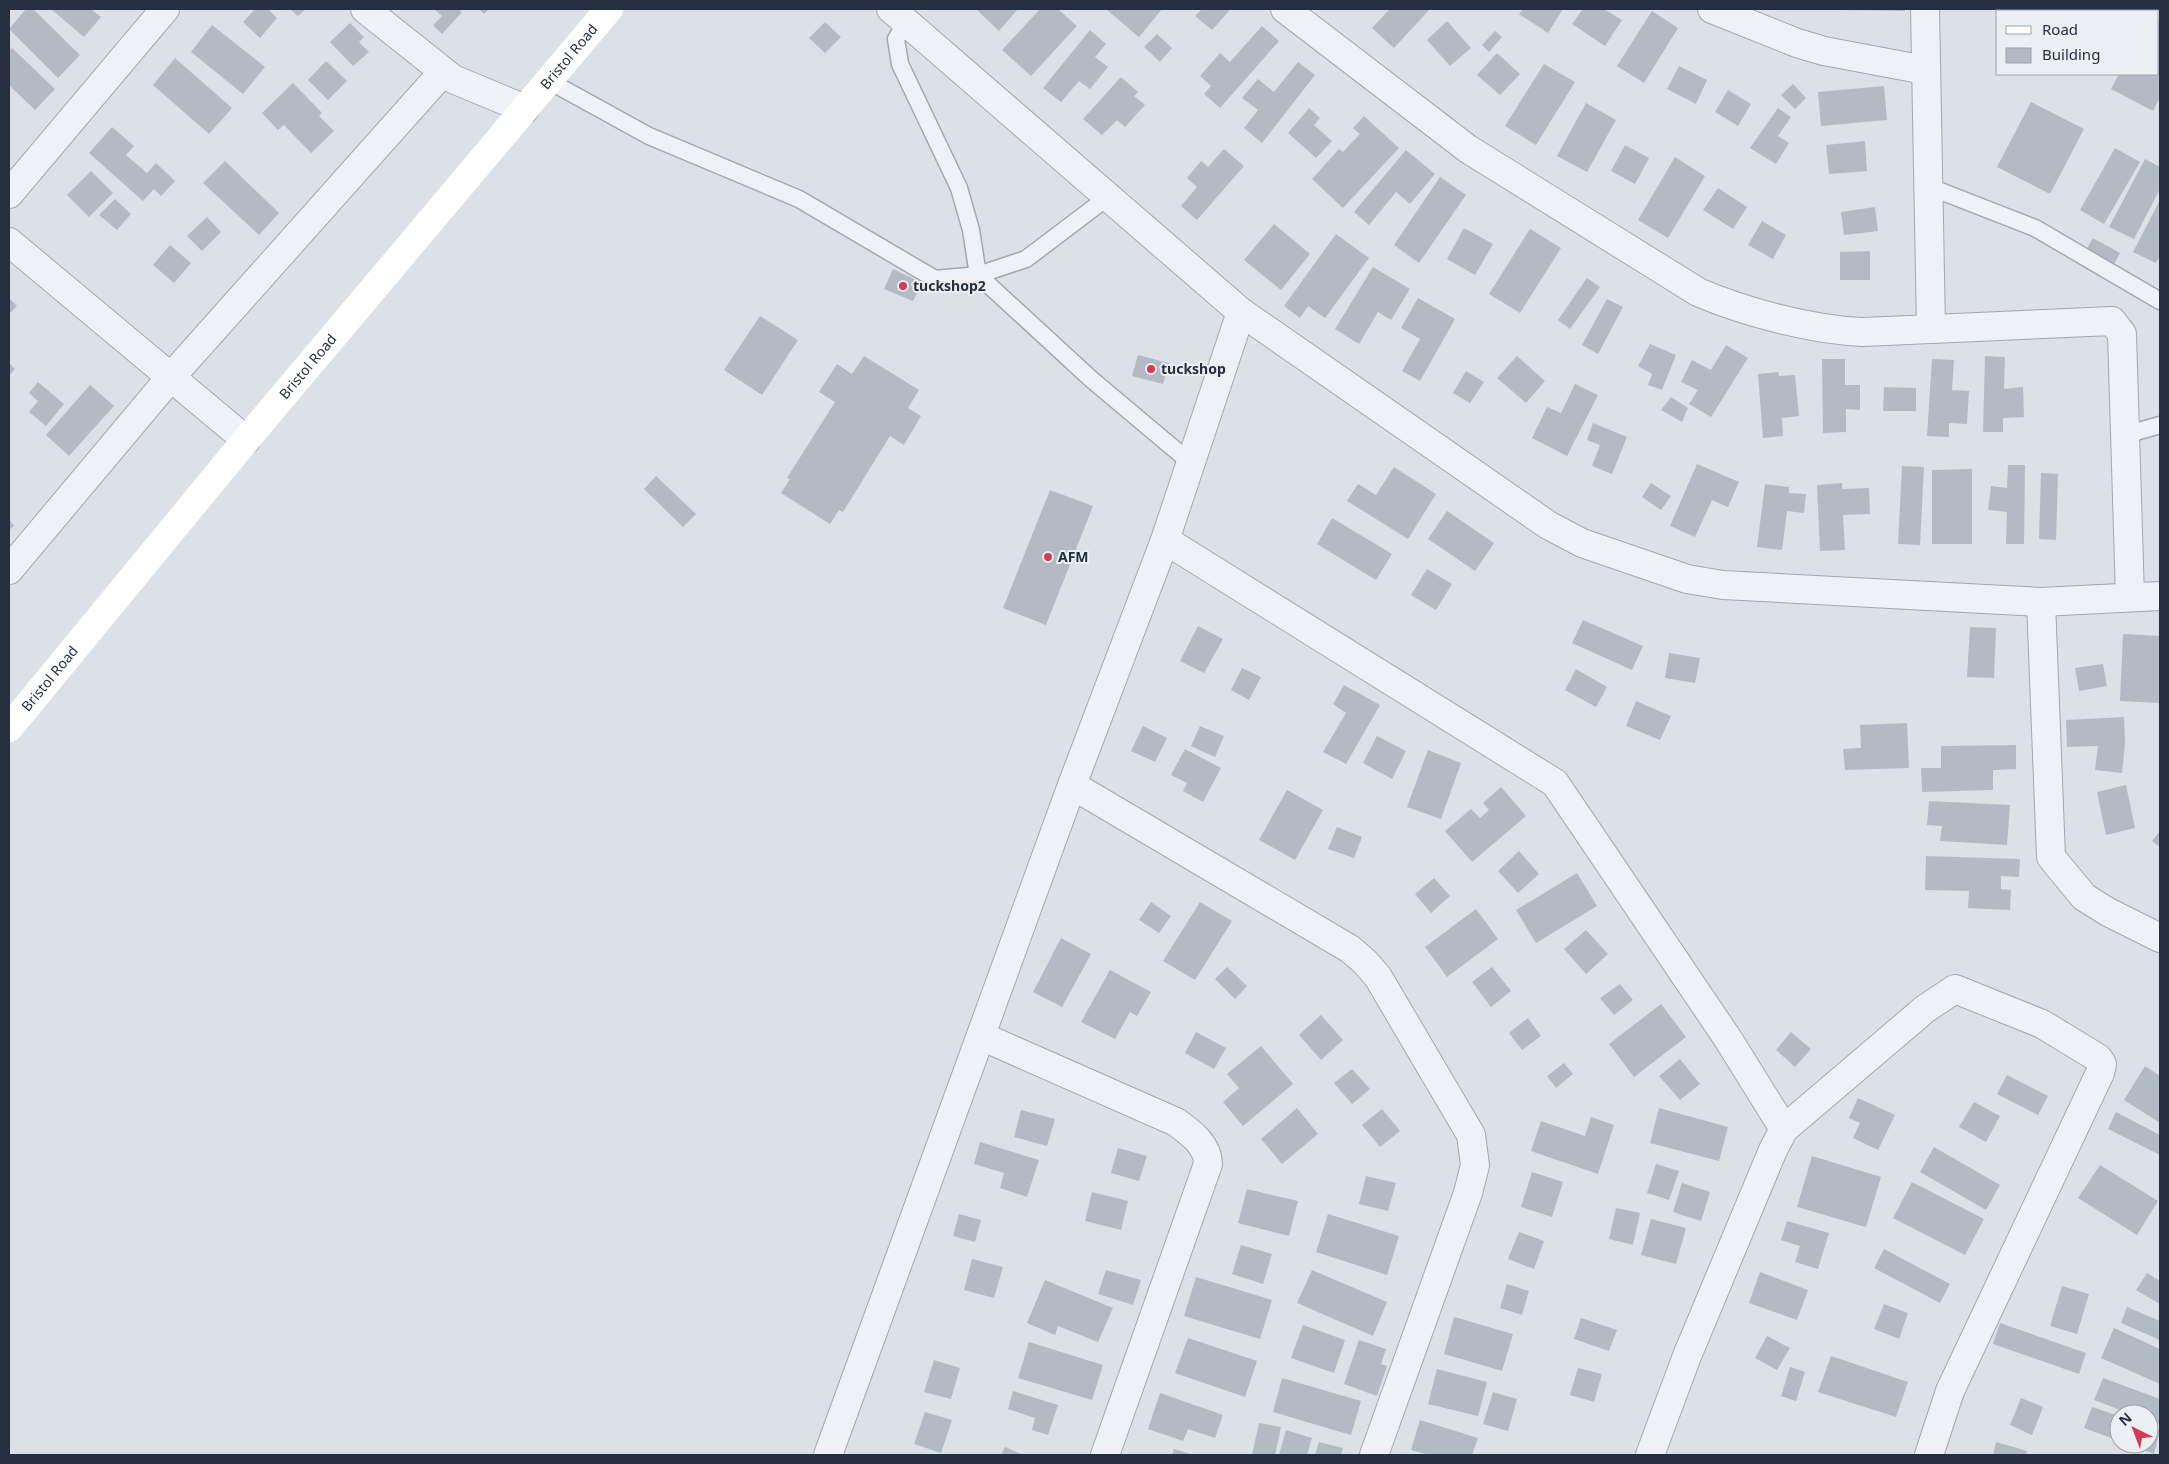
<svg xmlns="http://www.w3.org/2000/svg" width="2169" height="1464" font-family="'Noto Sans',sans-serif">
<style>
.building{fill:#b3bac4}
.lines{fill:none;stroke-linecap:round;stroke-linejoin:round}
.lane-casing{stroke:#a1a8b1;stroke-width:19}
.street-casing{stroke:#a1a8b1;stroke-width:30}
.lane{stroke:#eef1f5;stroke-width:16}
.street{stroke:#eef1f5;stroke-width:28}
.secondary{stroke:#fff;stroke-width:28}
.poi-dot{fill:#d43958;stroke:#ebeff4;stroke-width:2}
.labels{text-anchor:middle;stroke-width:4;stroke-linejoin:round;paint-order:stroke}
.street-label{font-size:14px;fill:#252f3d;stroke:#ebeff4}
.poi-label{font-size:14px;font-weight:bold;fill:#252f3d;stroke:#ebeff4;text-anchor:start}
</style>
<rect width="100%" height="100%" fill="#dce1e7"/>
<g class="building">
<polygon points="26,9 33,9 80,55 58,78 9,29"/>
<polygon points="51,9 91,9 101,17 84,37"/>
<polygon points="255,9 268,9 277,18 260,38 243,22"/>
<polygon points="290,9 306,9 298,16"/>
<polygon points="434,9 459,9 462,12 442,34 433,25 442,16"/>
<polygon points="479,9 489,9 484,14"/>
<polygon points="976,9 1018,9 999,31"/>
<polygon points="1040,9 1058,9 1077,26 1031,76 1002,50"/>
<polygon points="1108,9 1162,9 1139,37 1107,10"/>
<polygon points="1202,9 1227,9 1229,11 1212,30 1195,16"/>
<polygon points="1390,9 1430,9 1394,48 1372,28"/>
<polygon points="1523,9 1563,9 1548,33 1519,14"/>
<polygon points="1583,9 1604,9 1622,20 1605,46 1572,24"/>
<polygon points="1836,9 1905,9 1905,11 1836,10"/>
<polygon points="1652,11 1678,28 1644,83 1617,66"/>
<polygon points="1447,21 1471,48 1450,66 1427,40"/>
<polygon points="825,22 841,37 825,53 809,38"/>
<polygon points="2158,22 2160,23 2160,97 2153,111 2111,89 2119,74 2158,74"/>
<polygon points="350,23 364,37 359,42 369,52 353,66 330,42"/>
<polygon points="212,25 265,67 243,94 191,52"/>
<polygon points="1262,26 1279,41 1220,108 1204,94 1211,86 1200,76 1220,53 1230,62"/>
<polygon points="1090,30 1106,44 1095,57 1108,67 1090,89 1079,81 1061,102 1043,88"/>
<polygon points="1495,31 1502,37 1489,52 1482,45"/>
<polygon points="1157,34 1172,48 1160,62 1144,47"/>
<polygon points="12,48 55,89 35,110 9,85 9,51"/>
<polygon points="1497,53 1520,74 1500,95 1477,75"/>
<polygon points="175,58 232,108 209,134 153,85"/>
<polygon points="326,61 347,81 328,100 308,80"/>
<polygon points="1298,62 1315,75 1262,143 1244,128 1258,110 1242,98 1258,79 1274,92"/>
<polygon points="1544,64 1575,82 1536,145 1505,126"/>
<polygon points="1679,66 1707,80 1696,104 1667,89"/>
<polygon points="1121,77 1138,92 1134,96 1145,105 1125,127 1117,120 1102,135 1083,119"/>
<polygon points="293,83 322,113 319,116 334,131 311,153 284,125 278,130 262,113"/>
<polygon points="1793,84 1806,98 1795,109 1781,95"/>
<polygon points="1884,86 1887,120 1821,126 1818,92"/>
<polygon points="1728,90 1751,104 1738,126 1715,112"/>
<polygon points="2031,102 2084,129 2050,194 1997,167"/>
<polygon points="1586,103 1616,120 1587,172 1557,156"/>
<polygon points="1309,108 1320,118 1314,125 1332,141 1316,158 1288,133"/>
<polygon points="1778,108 1791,117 1778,136 1789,143 1776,164 1750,148"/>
<polygon points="1364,116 1399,148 1343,208 1312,179 1339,149 1343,152 1360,134 1353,128"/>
<polygon points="112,127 134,146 126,155 147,173 156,163 175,181 161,196 154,189 143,201 89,153"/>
<polygon points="1865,141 1867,171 1829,174 1826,145"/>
<polygon points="1625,145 1649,158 1635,184 1611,171"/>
<polygon points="2115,148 2140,162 2104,224 2080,210"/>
<polygon points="1224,149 1244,166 1197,220 1181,206 1197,187 1187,178 1201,161 1208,167"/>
<polygon points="1406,150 1435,174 1410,204 1396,192 1369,225 1354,212"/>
<polygon points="1675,157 1705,176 1668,238 1638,220"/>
<polygon points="2145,159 2160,167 2160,189 2134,239 2109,227"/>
<polygon points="225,161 279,213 259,235 203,183"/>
<polygon points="91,171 113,193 89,217 67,195"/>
<polygon points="1440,177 1466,195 1419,263 1394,245"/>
<polygon points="1718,188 1747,207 1733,229 1703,210"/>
<polygon points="115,199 131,214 117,230 99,215"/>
<polygon points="2160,200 2160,255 2156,263 2133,252"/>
<polygon points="1875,207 1878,231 1844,235 1841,212"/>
<polygon points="207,217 221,232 202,251 187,236"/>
<polygon points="1762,221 1786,235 1773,259 1748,245"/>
<polygon points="1274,224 1310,254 1281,290 1244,260"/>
<polygon points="1464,228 1493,244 1475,275 1447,259"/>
<polygon points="1530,229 1561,248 1520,313 1489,294"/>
<polygon points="1336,234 1369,258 1325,318 1308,306 1300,318 1284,306"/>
<polygon points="2093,238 2120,253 2113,266 2086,250"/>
<polygon points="170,245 191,263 174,283 153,265"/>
<polygon points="1870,251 1870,280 1840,280 1840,252"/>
<polygon points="1373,267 1410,289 1391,320 1378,312 1359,344 1335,329"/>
<polygon points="893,269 922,283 913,301 884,289"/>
<polygon points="1587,278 1600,287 1570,329 1558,320"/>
<polygon points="9,298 17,306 9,314"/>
<polygon points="1418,298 1455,319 1420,381 1402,371 1420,339 1401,328"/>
<polygon points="1607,299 1623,307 1598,354 1582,345"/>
<polygon points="760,316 798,340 762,395 724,370"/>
<polygon points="1650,344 1676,355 1662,390 1648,385 1652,374 1638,366"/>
<polygon points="1726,345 1748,358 1711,417 1689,404 1698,390 1681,382 1692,360 1711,370"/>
<polygon points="1138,355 1169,363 1163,384 1132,376"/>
<polygon points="864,356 919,390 908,408 921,416 904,445 890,436 843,512 839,510 830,524 781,493 790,479 787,478 835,402 819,392 837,364 852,374"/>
<polygon points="1517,356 1545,381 1526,403 1497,378"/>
<polygon points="1985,356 2005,357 2004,389 2023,387 2024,417 2003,418 2003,432 1983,432"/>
<polygon points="1822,359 1845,359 1845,385 1860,385 1860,410 1846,409 1846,432 1823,433"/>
<polygon points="1932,359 1954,360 1952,390 1969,391 1967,424 1949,423 1949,437 1927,436"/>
<polygon points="9,363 15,369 9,376"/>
<polygon points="1466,371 1484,382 1470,403 1453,393"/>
<polygon points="1778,372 1779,376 1795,375 1799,416 1782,418 1783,436 1763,438 1758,374"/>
<polygon points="38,382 64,404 46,426 29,412 38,401 29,393"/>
<polygon points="1575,384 1598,395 1567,456 1532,438 1547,407 1561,413"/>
<polygon points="90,385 114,406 69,456 46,435"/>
<polygon points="1884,387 1916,388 1916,411 1883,411"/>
<polygon points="1671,397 1688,408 1682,422 1661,410"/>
<polygon points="1593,423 1627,437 1612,474 1592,466 1600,445 1587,440"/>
<polygon points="1697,464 1739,482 1728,507 1712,500 1695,537 1670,526"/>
<polygon points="2008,465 2025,465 2024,544 2006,544 2007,512 1988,510 1991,486 2007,488"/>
<polygon points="1902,466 1924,467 1920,545 1898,544"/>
<polygon points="1394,467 1436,494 1408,539 1347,501 1358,484 1376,495"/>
<polygon points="1972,469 1972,544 1932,544 1932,470"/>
<polygon points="2041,473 2058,474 2056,540 2039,539"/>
<polygon points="656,476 696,514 683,527 644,489"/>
<polygon points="1651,483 1671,496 1661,510 1642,497"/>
<polygon points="1842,483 1842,489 1869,488 1870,514 1843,515 1845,550 1820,551 1817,485"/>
<polygon points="1765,484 1789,487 1789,493 1806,494 1804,513 1787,511 1782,550 1757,547"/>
<polygon points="1050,490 1093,506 1046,625 1003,608"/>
<polygon points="1447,511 1494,543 1475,571 1428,539"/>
<polygon points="1332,518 1392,554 1376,580 1317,544"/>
<polygon points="9,519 14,526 9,530"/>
<polygon points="1427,569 1452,584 1436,610 1411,595"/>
<polygon points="1583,620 1643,646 1632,670 1572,643"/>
<polygon points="1198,626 1223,639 1204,673 1180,661"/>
<polygon points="1970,627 1996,628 1994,678 1967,677"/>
<polygon points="2123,634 2160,636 2160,703 2120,701"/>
<polygon points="1669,653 1700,658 1695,683 1665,678"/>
<polygon points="2103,664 2107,686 2079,691 2075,668"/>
<polygon points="1242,668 1261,677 1249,700 1231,690"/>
<polygon points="1576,669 1607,687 1596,707 1565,690"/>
<polygon points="1344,685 1380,705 1346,764 1323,752 1346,713 1333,704"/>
<polygon points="1636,701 1671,716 1660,740 1626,726"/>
<polygon points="2124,717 2125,743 2122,773 2095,770 2098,746 2067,747 2066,720"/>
<polygon points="1907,723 1909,768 1845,770 1843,749 1861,748 1860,725"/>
<polygon points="1143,726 1167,738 1155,762 1131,751"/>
<polygon points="1200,726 1224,736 1215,757 1191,746"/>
<polygon points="1377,736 1406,751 1392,779 1363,763"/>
<polygon points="2016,745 2016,769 1993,770 1993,790 1922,792 1921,768 1941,768 1941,746"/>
<polygon points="1185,749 1221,768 1203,802 1183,791 1187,783 1171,775"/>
<polygon points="1428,750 1461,763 1441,819 1407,807"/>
<polygon points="2126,785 2135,828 2106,835 2097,792"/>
<polygon points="1501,787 1526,816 1472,862 1445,831 1471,809 1480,818 1489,810 1483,803"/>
<polygon points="1287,790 1323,810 1295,860 1259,840"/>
<polygon points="1929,801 2010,805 2007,845 1940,841 1942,826 1927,825"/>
<polygon points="1337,827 1362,837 1354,858 1328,849"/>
<polygon points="2160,831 2160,847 2152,841"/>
<polygon points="1519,851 1539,874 1518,893 1498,871"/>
<polygon points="1926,856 2020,859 2019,877 2001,876 2001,889 2011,890 2010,910 1968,908 1969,891 1925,890"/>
<polygon points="1577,873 1597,906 1536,943 1516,910"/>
<polygon points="1434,878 1450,896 1431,913 1415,894"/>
<polygon points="1151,902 1171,916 1159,933 1139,920"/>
<polygon points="1200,902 1232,921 1195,980 1163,961"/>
<polygon points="1476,909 1498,939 1447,977 1425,947"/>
<polygon points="1586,930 1608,954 1586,974 1564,949"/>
<polygon points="1061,938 1091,954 1062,1007 1033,992"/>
<polygon points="1227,967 1247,986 1235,999 1215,979"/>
<polygon points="1492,967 1511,991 1491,1007 1472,982"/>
<polygon points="1110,970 1151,992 1137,1016 1130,1012 1115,1039 1081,1022"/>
<polygon points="1620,984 1633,1000 1614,1015 1600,998"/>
<polygon points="1661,1004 1686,1037 1634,1077 1609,1044"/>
<polygon points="1321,1015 1343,1040 1321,1060 1299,1035"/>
<polygon points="1528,1018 1541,1036 1522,1050 1509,1033"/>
<polygon points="1196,1032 1226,1048 1214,1069 1185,1053"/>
<polygon points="1791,1032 1811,1049 1795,1067 1776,1050"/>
<polygon points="1261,1046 1293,1084 1243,1126 1223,1102 1239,1088 1227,1074"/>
<polygon points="1680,1059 1700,1084 1680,1100 1659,1076"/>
<polygon points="1564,1063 1573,1074 1556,1088 1547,1076"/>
<polygon points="2145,1066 2160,1076 2160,1123 2124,1100"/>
<polygon points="1352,1069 1370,1089 1352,1104 1334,1083"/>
<polygon points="2007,1075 2048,1096 2038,1115 1997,1094"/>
<polygon points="1858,1098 1895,1115 1878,1150 1853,1138 1860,1123 1849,1118"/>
<polygon points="1974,1102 2000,1116 1986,1142 1959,1127"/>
<polygon points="1297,1108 1318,1134 1282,1164 1261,1139"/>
<polygon points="1659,1108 1728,1127 1719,1161 1650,1143"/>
<polygon points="1382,1109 1400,1131 1380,1147 1362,1125"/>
<polygon points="1021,1110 1055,1119 1047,1146 1014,1137"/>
<polygon points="2116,1112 2160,1135 2160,1155 2108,1129"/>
<polygon points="1591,1117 1614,1125 1598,1174 1531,1151 1541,1121 1585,1136"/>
<polygon points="980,1142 1039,1160 1027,1197 1000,1188 1004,1173 974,1164"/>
<polygon points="1934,1147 2000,1185 1986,1210 1920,1172"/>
<polygon points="1118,1148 1147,1156 1139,1181 1111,1173"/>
<polygon points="1812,1156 1881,1177 1866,1227 1797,1207"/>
<polygon points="1656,1164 1679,1171 1669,1200 1647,1193"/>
<polygon points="2100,1165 2158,1201 2137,1235 2078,1198"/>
<polygon points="1532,1172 1563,1182 1552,1217 1521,1207"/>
<polygon points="1366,1176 1396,1183 1388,1211 1359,1204"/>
<polygon points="1912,1182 1984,1219 1965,1255 1893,1218"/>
<polygon points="1682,1183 1710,1192 1701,1221 1673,1212"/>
<polygon points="1247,1189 1298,1201 1289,1236 1238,1223"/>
<polygon points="1092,1192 1128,1201 1121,1230 1085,1221"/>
<polygon points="1616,1208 1640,1213 1633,1245 1609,1239"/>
<polygon points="959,1214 981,1220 975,1242 953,1236"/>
<polygon points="1328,1214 1399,1236 1387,1275 1316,1252"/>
<polygon points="1651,1219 1686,1228 1676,1264 1641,1255"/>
<polygon points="1787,1221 1829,1233 1818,1269 1795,1262 1800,1246 1781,1240"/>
<polygon points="1519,1232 1544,1241 1534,1269 1508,1259"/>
<polygon points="1241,1245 1272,1254 1263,1284 1232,1274"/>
<polygon points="1884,1249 1950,1284 1940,1303 1874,1268"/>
<polygon points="972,1259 1003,1267 994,1298 964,1290"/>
<polygon points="1106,1270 1141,1280 1133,1305 1098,1294"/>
<polygon points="1312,1270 1387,1302 1373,1336 1297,1303"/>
<polygon points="1760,1272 1808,1290 1797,1320 1749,1303"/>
<polygon points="2147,1273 2160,1281 2160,1304 2136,1290"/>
<polygon points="1196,1277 1272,1300 1260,1339 1184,1316"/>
<polygon points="1045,1280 1113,1308 1098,1342 1058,1326 1055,1335 1027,1323"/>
<polygon points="1507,1284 1529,1291 1522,1315 1500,1308"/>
<polygon points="2062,1286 2089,1294 2077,1334 2050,1326"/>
<polygon points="1884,1304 1908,1313 1899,1339 1874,1329"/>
<polygon points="2127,1307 2160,1321 2160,1340 2121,1323"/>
<polygon points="1454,1317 1513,1334 1502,1371 1444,1354"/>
<polygon points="1581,1318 1617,1330 1609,1351 1574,1339"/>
<polygon points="2000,1323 2086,1353 2079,1374 1993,1344"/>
<polygon points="1303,1325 1345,1340 1334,1373 1291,1358"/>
<polygon points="2114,1328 2160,1349 2160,1384 2101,1358"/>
<polygon points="1767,1336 1790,1348 1777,1370 1755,1358"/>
<polygon points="1188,1338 1257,1361 1245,1397 1175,1373"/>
<polygon points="1359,1340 1386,1349 1381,1364 1387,1366 1377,1396 1344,1384"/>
<polygon points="1029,1342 1103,1365 1092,1400 1018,1378"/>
<polygon points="1831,1356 1908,1382 1896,1417 1818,1392"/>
<polygon points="934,1360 960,1368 951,1399 924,1392"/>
<polygon points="1790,1367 1805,1372 1796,1401 1781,1396"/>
<polygon points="1578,1368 1602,1374 1594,1402 1570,1395"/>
<polygon points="1437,1369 1487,1382 1478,1416 1428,1404"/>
<polygon points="1282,1378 1361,1401 1351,1435 1273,1412"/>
<polygon points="2103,1378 2160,1399 2159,1424 2149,1421 2149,1414 2131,1414 2094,1400"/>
<polygon points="1013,1391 1058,1405 1048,1435 1032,1430 1035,1418 1008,1409"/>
<polygon points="1493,1392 1517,1399 1508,1431 1483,1424"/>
<polygon points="1160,1393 1223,1415 1215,1438 1188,1429 1183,1441 1148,1429"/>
<polygon points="2021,1398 2043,1407 2032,1435 2010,1425"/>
<polygon points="2092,1407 2119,1416 2119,1441 2084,1428"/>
<polygon points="925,1412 952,1420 941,1453 914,1444"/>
<polygon points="1420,1420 1478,1438 1472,1455 1429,1455 1411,1450"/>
<polygon points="1259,1423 1281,1427 1275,1455 1252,1455"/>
<polygon points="2149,1427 2160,1431 2154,1454 2128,1444 2149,1444"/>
<polygon points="1286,1430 1312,1438 1307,1455 1279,1455"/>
<polygon points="1319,1442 1343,1448 1341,1455 1315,1455"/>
<polygon points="1996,1442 2027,1451 2026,1455 1993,1455"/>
<polygon points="1005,1447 1024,1455 1001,1455"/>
<polygon points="1174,1449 1194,1455 1172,1455"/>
</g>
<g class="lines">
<g class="lane-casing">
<g id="lane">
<polyline points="906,22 896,39 900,64 959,188 971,230 978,275 1091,379 1191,463"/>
<polyline points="549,81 649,136 799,199 935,279 978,275 1026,259 1108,197"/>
<polyline points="1930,187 2035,228 2160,301"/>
<polyline points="2125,435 2160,425"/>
</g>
</g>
<g class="street-casing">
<g id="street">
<polyline points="365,9 453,79 525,109"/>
<polyline points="891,9 1241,312 1548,525 1582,543 1687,579 1723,585 2041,602 2160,596"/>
<path d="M1285,9L1468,149L1698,292C1744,312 1812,330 1863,332L2112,321L2122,334L2130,597"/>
<polyline points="1712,9 1797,43 1824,51 1925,70"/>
<polyline points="1925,9 1931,328"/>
<polyline points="9,194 165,9"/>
<polyline points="9,242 246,440"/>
<polyline points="1165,540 1555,783 1728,1039 1784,1129"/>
<polyline points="9,570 170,378 443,72"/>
<polyline points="2041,602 2051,857 2084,897 2108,912 2160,938"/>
<polyline points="1072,785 1350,949 1365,962 1378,977 1471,1135 1475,1165 1468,1193 1374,1455"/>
<path d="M981,1036L1176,1122C1190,1132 1208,1145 1208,1164L1105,1455"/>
<polyline points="828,1455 1072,785 1165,540 1241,312"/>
<polyline points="1650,1455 1687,1356 1773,1150 1784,1129 1925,1009 1955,989 2042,1024 2098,1058 2102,1064 2100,1073 1950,1391 1929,1455"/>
</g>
</g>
<use href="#lane" class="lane"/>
<use href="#street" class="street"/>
<path class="secondary" id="s1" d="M9,728L246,440L609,9"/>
</g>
<g class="poi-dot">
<circle cx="903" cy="286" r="5"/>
<circle cx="1151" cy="369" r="5"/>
<circle cx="1048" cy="557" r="5"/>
</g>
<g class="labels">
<g class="street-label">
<text dy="5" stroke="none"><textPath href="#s1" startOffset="874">Bristol Road</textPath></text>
<text dy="5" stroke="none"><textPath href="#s1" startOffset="469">Bristol Road</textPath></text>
<text dy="5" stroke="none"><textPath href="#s1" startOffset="64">Bristol Road</textPath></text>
</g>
<g class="poi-label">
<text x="913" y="291">tuckshop2</text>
<text x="1161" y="374">tuckshop</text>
<text x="1058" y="562">AFM</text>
</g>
</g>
<rect width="2169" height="1464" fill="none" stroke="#252f3d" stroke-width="20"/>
<rect x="1996" y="10" width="162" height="65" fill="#ebeff4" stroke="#9ca2ab"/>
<rect x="2006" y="26" width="25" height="8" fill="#ffffff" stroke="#9ca2ab"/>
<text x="2042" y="35" font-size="15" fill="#252f3d">Road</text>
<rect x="2006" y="48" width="25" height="15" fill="#b3bac4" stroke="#9ca2ab"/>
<text x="2042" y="60" font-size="15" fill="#252f3d">Building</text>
<g transform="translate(2134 1429) rotate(318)"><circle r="24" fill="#ebeff4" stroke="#9ca2ab"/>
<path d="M0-4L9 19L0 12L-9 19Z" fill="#d43958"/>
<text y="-8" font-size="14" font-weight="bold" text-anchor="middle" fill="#252f3d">N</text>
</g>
</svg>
